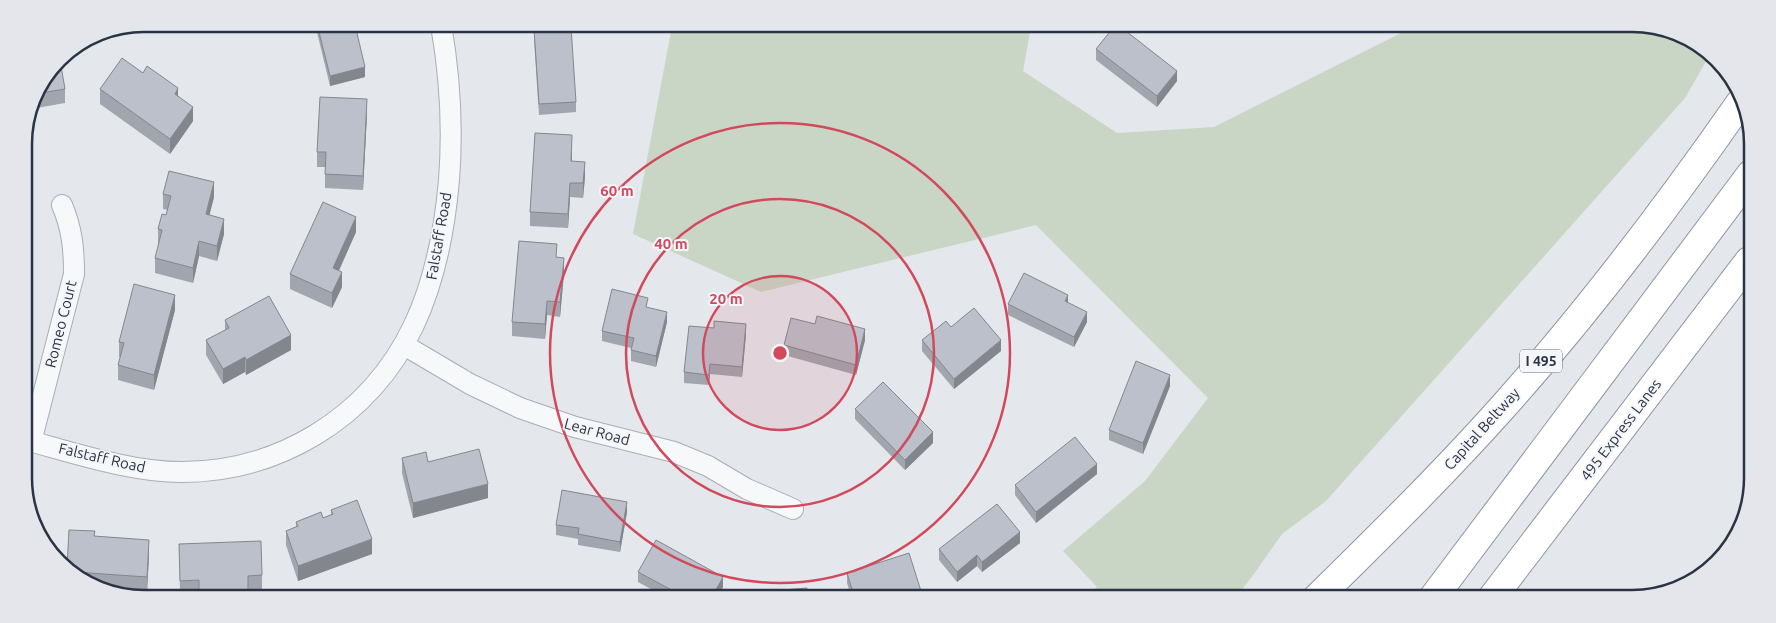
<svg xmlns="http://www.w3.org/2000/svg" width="1776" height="623" font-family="Ubuntu,sans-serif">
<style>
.green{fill:#c9d6c5}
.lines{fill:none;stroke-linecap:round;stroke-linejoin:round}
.street-casing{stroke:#a9aeb7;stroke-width:22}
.highway-casing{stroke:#8b94a3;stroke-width:30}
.street{stroke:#f7f8fa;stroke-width:20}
.highway{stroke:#fff;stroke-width:28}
.wall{fill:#a1a5ae}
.shaded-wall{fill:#83868d}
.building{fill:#bbc0ca;stroke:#83868d}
.ring{fill:none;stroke:#d1495b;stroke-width:2.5}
.labels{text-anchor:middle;stroke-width:4;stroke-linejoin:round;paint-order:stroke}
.shield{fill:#f4f6f9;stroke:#676e7b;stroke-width:1}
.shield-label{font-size:14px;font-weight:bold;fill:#2b3445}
.street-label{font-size:15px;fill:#2b3445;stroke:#f4f6f9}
.rim{fill:none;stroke:#2b3445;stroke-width:2.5}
.centre{fill:#d1495b;stroke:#f4f6f9;stroke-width:2.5}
.ring-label{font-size:15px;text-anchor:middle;font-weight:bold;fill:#d1495b;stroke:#f4f6f9;stroke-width:4;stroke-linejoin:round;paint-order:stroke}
</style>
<rect width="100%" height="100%" fill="#e4e7ec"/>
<polygon class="green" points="672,26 1031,27 1023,71 1117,133 1214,127 1409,29 1670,30 1709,56 1685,98 1326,501 1282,534 1254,574 1236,597 1086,597 1097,587 1063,551 1145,481 1208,398 1036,225 761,292 633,234"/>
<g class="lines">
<g class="street-casing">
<g id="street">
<polyline points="404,345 470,384 520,408 575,427 674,452 708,466 747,489 793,509"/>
<path d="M26,440C74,453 131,472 182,472C229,472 275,459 315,435C409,378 440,284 449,180C453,128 450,76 441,25"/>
<path d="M31,442L74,274C74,248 72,229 62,205"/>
</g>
</g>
<g class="highway-casing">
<g id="highway">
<path d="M1317,598C1380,536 1443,474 1502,408C1588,312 1666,209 1740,103"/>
<polyline points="1433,598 1751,174"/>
<polyline points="1492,598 1749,261"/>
</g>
</g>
<use href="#street" class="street"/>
<use href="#highway" class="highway"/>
</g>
<g class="wall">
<polygon points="315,24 355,25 365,77 330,86"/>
<polygon points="534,29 576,102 576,112 539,115 534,40"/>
<polygon points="1096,49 1177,81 1157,107 1096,60"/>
<polygon points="65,89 65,103 31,109 36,91"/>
<polygon points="100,89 178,96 193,121 170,154 100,104"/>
<polygon points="367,114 363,190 325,188 325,167 317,167 317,152"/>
<polygon points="572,150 572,161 585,177 583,198 570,197 568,228 530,226 530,212"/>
<polygon points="163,194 214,197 209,215 224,234 217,261 199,256 193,283 155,273 155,258 159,244 158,244 158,229 166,215 168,210 163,209"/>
<polygon points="356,232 339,271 342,287 332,308 290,289 290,274"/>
<polygon points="557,257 564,273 560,317 547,315 545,339 512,336 512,322"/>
<polygon points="1008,304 1087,322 1074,347 1008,315"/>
<polygon points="648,308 667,322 656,367 631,361 631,348 602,341 602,331"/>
<polygon points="175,310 154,390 118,380 118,365 120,357 119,357 119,342"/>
<polygon points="225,320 291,350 246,375 245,372 223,384 206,355 206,340 225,330"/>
<polygon points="951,327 1001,351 954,389 922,351 922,340"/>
<polygon points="746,334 742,377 710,374 709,385 684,383 684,372"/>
<polygon points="865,340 856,375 784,355 784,345"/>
<polygon points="1170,386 1143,454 1109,440 1109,430"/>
<polygon points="855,409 933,443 905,470 855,419"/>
<polygon points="402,458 428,462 488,498 413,518 402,473"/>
<polygon points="1097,474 1036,523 1015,495 1015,485"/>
<polygon points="331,510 372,554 298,581 286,545 286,531 296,527 296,522 323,518 331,515"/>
<polygon points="627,512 620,552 578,545 578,539 556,535 556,525"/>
<polygon points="95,536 149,555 147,591 99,588 67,567"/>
<polygon points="1020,543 982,572 977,566 957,582 939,560 939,549"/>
<polygon points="179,544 262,575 262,590 248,590 248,594 180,593"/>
<polygon points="638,572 723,587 719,595 662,595 638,582"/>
<polygon points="847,573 921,596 851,596 847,583"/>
</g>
<g class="shaded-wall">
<polygon points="365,67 365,77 330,86 330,76"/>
<polygon points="1177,71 1177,81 1157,107 1157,96"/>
<polygon points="178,88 178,103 175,94"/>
<polygon points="367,99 367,114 363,190 363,176"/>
<polygon points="193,107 193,121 170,154 170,139"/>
<polygon points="572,135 572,150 571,176 571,161"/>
<polygon points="585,162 585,177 583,198 583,183"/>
<polygon points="214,182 214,197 206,229 206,214"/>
<polygon points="570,183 570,197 568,228 568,214"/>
<polygon points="356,217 356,232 333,283 333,268"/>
<polygon points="224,219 224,234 217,261 217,246"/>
<polygon points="199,241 199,256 193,283 193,268"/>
<polygon points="564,258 564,273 560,317 560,302"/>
<polygon points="342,272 342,287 332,308 332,293"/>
<polygon points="175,295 175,310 154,390 154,375"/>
<polygon points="1068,295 1068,305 1065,301"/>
<polygon points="547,301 547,315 545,339 545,324"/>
<polygon points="667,312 667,322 656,367 656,356"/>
<polygon points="1087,312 1087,322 1074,347 1074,337"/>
<polygon points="746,324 746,334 742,377 742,367"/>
<polygon points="865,329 865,340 856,375 856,365"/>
<polygon points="291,335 291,350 246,375 246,360"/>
<polygon points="1001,340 1001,351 954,389 954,379"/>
<polygon points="245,357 245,372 223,384 223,369"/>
<polygon points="710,364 710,374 709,385 709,375"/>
<polygon points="1170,375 1170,386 1143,454 1143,443"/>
<polygon points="933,432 933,443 905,470 905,460"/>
<polygon points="1097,464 1097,474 1036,523 1036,512"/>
<polygon points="488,484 488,498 413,518 413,503"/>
<polygon points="627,502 627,512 620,552 620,542"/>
<polygon points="1020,532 1020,543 982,572 982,562"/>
<polygon points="372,539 372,554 298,581 298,566"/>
<polygon points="149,540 149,555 147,591 147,577"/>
<polygon points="977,555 977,566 957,582 957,572"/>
<polygon points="723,577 723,587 719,595 713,595"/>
<polygon points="921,591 921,596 905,596"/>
</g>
<g class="building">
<polygon points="317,24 355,25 365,67 330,76"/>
<polygon points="571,27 576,102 539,104 534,29"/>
<polygon points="1113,28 1122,28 1177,71 1157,96 1096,49"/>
<polygon points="122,58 143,73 147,66 178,88 175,94 193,107 170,139 100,89"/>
<polygon points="60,60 65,89 35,94 36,91"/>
<polygon points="320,97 367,99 363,176 325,174 326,152 317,152"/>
<polygon points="535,133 572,135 571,161 585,162 583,183 570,183 568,214 530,212"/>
<polygon points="169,171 214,182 206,214 224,219 217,246 199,241 193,268 155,258 162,230 158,229 162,214 166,215 171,196 163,194"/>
<polygon points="323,202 356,217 333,268 342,272 332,293 290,274"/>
<polygon points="519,241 557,244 556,257 564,258 560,302 547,301 545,324 512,322"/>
<polygon points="1024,273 1068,295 1065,301 1087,312 1074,337 1008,304"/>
<polygon points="134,284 175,295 154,375 118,365 124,343 119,342"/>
<polygon points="612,289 648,298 646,307 667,312 656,356 631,350 634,338 602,331"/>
<polygon points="269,296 291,335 246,360 245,357 223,369 206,340 229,328 225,320"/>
<polygon points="974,308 1001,340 954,379 922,340 946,321 951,327"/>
<polygon points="817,316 865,329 856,365 784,345 791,318 815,324"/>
<polygon points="714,321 746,324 742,367 710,364 709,375 684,372 689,326 714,328"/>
<polygon points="1136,361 1170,375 1143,443 1109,430"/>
<polygon points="883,382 933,432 905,460 855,409"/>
<polygon points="1075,437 1097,464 1036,512 1015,485"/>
<polygon points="479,449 488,484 413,503 402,458 426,452 428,462"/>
<polygon points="562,490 627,502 620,542 578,534 579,528 556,525"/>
<polygon points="357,500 372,539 298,566 286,531 298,526 296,522 321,512 323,518 333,514 331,510"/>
<polygon points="997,504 1020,532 982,562 977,555 957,572 939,549"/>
<polygon points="69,530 95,531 94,536 149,540 147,577 75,572 67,567"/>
<polygon points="656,540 723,577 713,595 681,595 638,572"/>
<polygon points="261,541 262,575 248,576 248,594 199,593 199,580 180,581 179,544"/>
<polygon points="909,553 921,591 905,596 854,596 847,573"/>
<polygon points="807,588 808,596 735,595 734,594"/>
</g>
<circle cx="780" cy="353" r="77" fill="#d1495b" fill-opacity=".12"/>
<g class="ring">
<circle cx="780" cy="353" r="77"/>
<circle cx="780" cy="353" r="154"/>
<circle cx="780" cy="353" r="230"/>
</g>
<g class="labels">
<rect class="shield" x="1520" y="349.5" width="42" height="23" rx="4"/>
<g class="shield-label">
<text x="1541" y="366">I 495</text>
</g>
<g class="street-label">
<text transform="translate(439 236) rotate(-80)" y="5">Falstaff Road</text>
<text transform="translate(61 324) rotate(-76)" y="5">Romeo Court</text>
<text transform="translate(1482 429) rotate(-48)" y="5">Capital Beltway</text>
<text transform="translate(1621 430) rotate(-53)" y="5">495 Express Lanes</text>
<text transform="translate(597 432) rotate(15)" y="5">Lear Road</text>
<text transform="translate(102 458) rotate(13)" y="5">Falstaff Road</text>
</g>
</g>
<path d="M0 0H1776V623H0ZM144 32H1632A112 112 0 0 1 1744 144V478A112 112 0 0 1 1632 590H144A112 112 0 0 1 32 478V144A112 112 0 0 1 144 32Z" fill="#e4e6eb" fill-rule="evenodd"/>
<path class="rim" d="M144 32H1632A112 112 0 0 1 1744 144V478A112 112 0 0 1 1632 590H144A112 112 0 0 1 32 478V144A112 112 0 0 1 144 32Z"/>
<circle cx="780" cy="353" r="8" class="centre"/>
<g class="ring-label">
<text x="617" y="196">60 m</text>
<text x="671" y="249">40 m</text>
<text x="726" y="304">20 m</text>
</g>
</svg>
